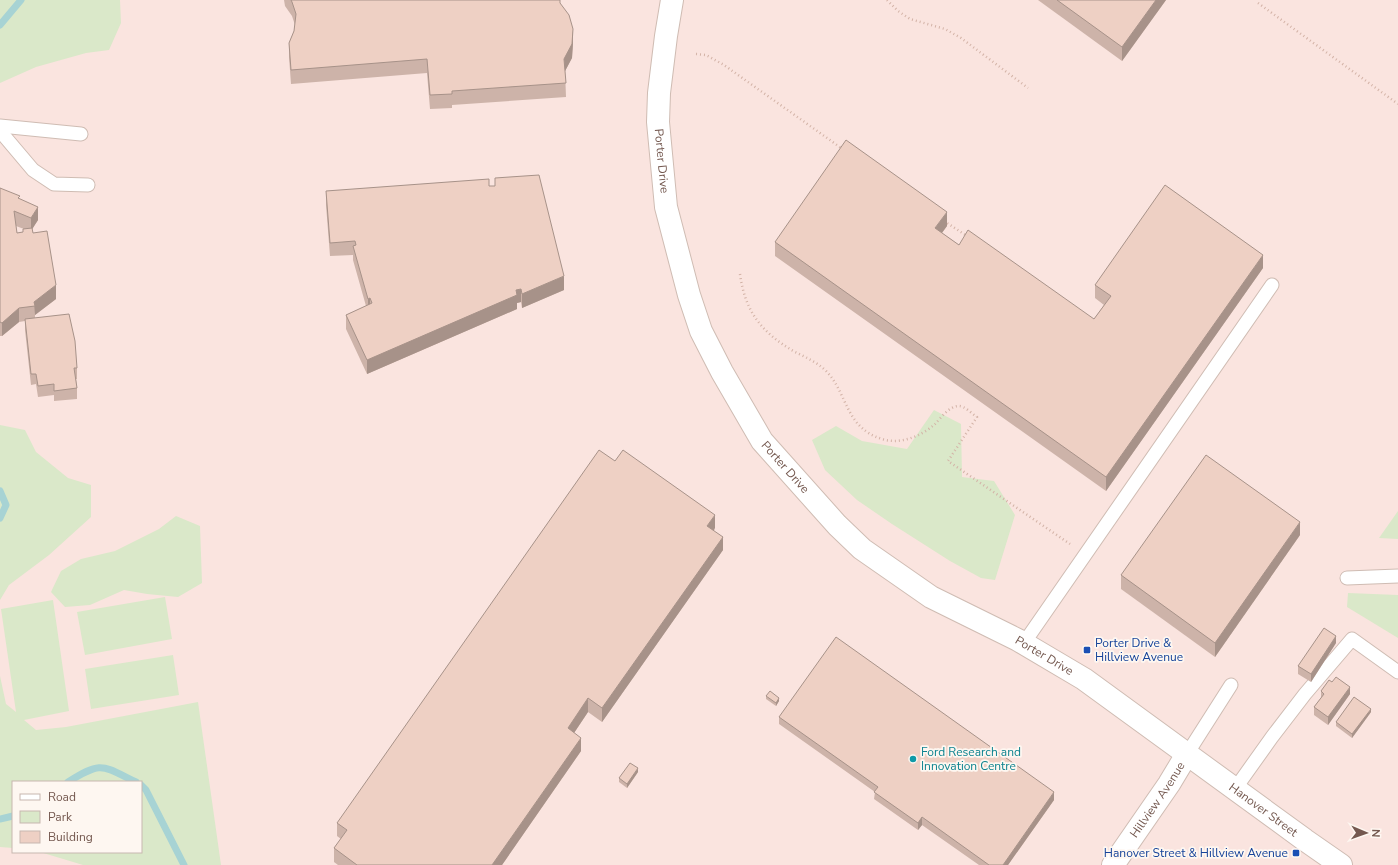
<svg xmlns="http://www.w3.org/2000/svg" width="1398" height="865" font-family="'Nunito Sans',sans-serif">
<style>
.commercial{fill:#fae4df;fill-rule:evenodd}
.green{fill:#dae8c9}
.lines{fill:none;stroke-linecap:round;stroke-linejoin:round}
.stream{stroke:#a7d3d4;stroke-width:7}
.service-casing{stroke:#cfbcb3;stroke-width:15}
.tertiary-casing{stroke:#cfbcb3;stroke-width:24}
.path{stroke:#d3b3a7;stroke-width:2.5;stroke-dasharray:1 3;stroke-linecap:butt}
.service{stroke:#fff;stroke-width:13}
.tertiary{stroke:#fff;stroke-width:22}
.wall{fill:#cdb3a9;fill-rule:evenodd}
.shaded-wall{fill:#a79289}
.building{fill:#eed0c4;stroke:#a79289}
.transit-dot{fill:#1a4fb4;stroke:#fef7f1;stroke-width:1.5}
.culture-dot{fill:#0f9aa8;stroke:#fef7f1;stroke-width:1.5}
.labels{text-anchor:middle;stroke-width:3.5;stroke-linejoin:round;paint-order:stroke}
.street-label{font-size:12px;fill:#74584f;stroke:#fef7f1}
.transit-label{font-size:12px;fill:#164399;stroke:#fef7f1;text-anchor:start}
.culture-label{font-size:12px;fill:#0d838f;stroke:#fef7f1;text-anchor:start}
</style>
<rect width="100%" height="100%" fill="#fbf2ea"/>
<path class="commercial" d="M0,0H1398V865H0ZM13,782H141V852H13Z"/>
<g class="green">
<polygon points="0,0 120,0 121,23 109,50 86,53 36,67 0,83"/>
<polygon points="934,410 961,424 962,477 994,481 1015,515 995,580 981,578 950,561 892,524 857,500 825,470 812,440 836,426 862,441 907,449"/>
<polygon points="0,425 25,430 36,452 68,478 91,485 91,517 49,555 9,585 0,600"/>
<polygon points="1398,511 1398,539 1379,538"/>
<polygon points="176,516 200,526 202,583 178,597 147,594 124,590 90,605 65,607 51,592 61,571 81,559 115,551 159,529"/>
<polygon points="1348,593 1398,595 1398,638 1347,607"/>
<polygon points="165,597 172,639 85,655 77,612"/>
<polygon points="53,600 69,711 24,720 36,730 66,727 198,702 221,865 83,865 40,852 141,852 141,782 13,782 13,848 0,847 0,676 6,704 16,712 1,609"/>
<polygon points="173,655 179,695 91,709 85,669"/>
</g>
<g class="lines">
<g class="stream">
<polyline points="0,25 21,0"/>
<polyline points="0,491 6,505 0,518"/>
<path d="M68,782C102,761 101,765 136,782"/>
<polyline points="141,785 146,790 184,865"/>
<polyline points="0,819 13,816"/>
</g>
<g class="service-casing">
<g id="service">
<polyline points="0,126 81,134"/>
<polyline points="0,131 33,170 54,184 88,185"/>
<polyline points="1347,578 1398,576"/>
<polyline points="1024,643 1272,285"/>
<polyline points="1187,754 1231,685"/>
<polyline points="1235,789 1272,737 1305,694 1352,639 1398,672"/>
</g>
</g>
<g class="tertiary-casing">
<g id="tertiary">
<path id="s1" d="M672,0L666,36L659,93L658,122L666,207L689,295L701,331L722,372L762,441L837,525L862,549L931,597L1018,640L1084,679L1305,840L1341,865"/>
<path id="s2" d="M1113,865L1169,784L1187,754"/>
</g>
</g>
<g class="path">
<polyline points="887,0 898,11 910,19 945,29 961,38 1028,88"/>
<polyline points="1258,3 1398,104"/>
<polyline points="696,54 706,55 724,65 844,150"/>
<polyline points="944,221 967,236"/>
<path d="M740,274C745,312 762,333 795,352C807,358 819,363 828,373C848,396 846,428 882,439C900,445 922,436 935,424C941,418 949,406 959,406C965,406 972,414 977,417L948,461L1070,544"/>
</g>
<use href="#service" class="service"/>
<use href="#tertiary" class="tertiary"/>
</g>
<g class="wall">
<polygon points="284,0 560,0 560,3 573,43 572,58 565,71 566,97 452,105 452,108 430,109 427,73 291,84 289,57 289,43 294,31 295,25 292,16 285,6"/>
<polygon points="1038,0 1166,0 1122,61"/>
<polygon points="489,186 564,290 522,308 521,302 517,303 517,309 367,374 346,329 346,315 366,306 353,260 353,255 330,256 326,205 326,191"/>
<path d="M0,188L20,199L38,220L32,229L33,233L56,299L35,315V318L77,368V379H76L77,388V399L54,401V395L38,397L36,384L31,385L25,330V321L19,322L2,336H0ZM16,226L24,229L23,232L17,233Z"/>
<polygon points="947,226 942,233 959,245 1094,319 1104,305 1095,298 1095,285 1263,268 1106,491 775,256 775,242"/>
<polygon points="715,528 714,531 723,550 602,722 588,712 574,733 581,751 502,865 338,865 334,862 334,848 341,839 337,836 337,823"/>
<polygon points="1300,535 1215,657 1121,589 1121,575"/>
<polygon points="1336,643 1311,682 1298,674 1298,666"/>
<polygon points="1321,691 1350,694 1328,725 1314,715 1314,707 1321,698"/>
<polygon points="766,696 779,701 776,706 766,699"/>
<polygon points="1371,712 1352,738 1336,726 1336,722"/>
<polygon points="779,717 1054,800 1008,865 979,865 922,825 918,830 874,799 875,792 779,724"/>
<polygon points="638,772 627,788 619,782 619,778"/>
</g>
<g class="shaded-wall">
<polygon points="1156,0 1166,0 1122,61 1122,47"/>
<polygon points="573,29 573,43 572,58 564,73 564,59"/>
<polygon points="38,207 38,220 31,231 31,218"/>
<polygon points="947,212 947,226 935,242 935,228"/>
<polygon points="1263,255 1263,268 1106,491 1106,477"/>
<polygon points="564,276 564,290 522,308 522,294"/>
<polygon points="56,285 56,299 35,315 34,302"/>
<polygon points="521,289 521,302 517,303 517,309 367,374 367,360 516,290"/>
<polygon points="370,298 370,312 368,313 368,299"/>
<polygon points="19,308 19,322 2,336 2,323"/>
<polygon points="715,515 715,528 707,540 707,526"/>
<polygon points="1300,522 1300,535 1215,657 1215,643"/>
<polygon points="723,537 723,550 602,722 602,708"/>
<polygon points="1336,636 1336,643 1311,682 1311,674"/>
<polygon points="1350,687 1350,694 1328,725 1328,717"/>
<polygon points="588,698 588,712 568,742 568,728"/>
<polygon points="779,698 779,701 776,706 776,703"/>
<polygon points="1371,709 1371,712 1352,738 1352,734"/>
<polygon points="581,738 581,751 502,865 492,865"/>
<polygon points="638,768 638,772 627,788 627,784"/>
<polygon points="1054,792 1054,800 1008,865 1003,865"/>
<polygon points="922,817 922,825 918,830 918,823"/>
</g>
<g class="building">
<polygon points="291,0 560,0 560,3 569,15 573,29 572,44 564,59 566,83 452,91 452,94 430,95 427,59 291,70 289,43 294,31 296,14 292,2"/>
<polygon points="1057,0 1156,0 1122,47"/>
<polygon points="846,140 947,212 935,228 959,245 968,230 1094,319 1111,296 1095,285 1165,185 1263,255 1106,477 775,242"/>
<polygon points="539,175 564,276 522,294 521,289 516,290 517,295 367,360 346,315 372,303 370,298 368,299 353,246 356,245 355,241 330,243 326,191 489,179 489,186 495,186 495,178"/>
<polygon points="0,188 20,196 18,198 38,207 31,218 14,211 17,233 23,232 23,229 32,228 33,233 47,231 56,285 34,302 35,306 19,308 2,323 0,322"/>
<polygon points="69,314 75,341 77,368 74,368 77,388 54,391 54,384 38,386 36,374 31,374 25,319"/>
<polygon points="599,450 615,461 623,450 715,515 707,526 723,537 602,708 588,698 568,728 581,738 492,865 357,865 334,848 347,830 337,823"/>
<polygon points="1206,455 1300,522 1215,643 1121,575"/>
<polygon points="1324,628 1336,636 1311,674 1298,666"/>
<polygon points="836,637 1054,792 1003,865 989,865 922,817 918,823 874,792 878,787 779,717"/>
<polygon points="1336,677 1350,687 1328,717 1314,707 1324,694 1321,691 1329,680 1332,682"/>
<polygon points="770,691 779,698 776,703 766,696"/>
<polygon points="1354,697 1371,709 1352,734 1336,722"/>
<polygon points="630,763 638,768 627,784 619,778"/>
</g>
<g class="transit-dot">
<rect x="1083" y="646" width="8" height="8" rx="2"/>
<rect x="1292" y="849" width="8" height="8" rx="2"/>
</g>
<circle class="culture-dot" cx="913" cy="759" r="4"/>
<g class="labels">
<g class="street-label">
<text dy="4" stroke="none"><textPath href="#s1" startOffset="162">Porter Drive</textPath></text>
<text dy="4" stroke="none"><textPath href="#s1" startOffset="498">Porter Drive</textPath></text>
<text dy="4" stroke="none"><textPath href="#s1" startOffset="822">Porter Drive</textPath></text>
<text dy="4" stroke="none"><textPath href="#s2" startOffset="79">Hillview Avenue</textPath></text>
<text dy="4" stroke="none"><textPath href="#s1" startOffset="1090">Hanover Street</textPath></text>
</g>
<g class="transit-label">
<text x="1095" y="647">Porter Drive &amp;<tspan x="1095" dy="14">Hillview Avenue</tspan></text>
<text x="1288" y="857" text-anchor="end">Hanover Street &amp; Hillview Avenue</text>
</g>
<g class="culture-label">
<text x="921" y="756">Ford Research and<tspan x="921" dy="14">Innovation Centre</tspan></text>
</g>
</g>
<rect x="12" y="781" width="130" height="72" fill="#fef7f1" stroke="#c7b7b0"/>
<rect x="20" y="794" width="20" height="6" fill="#ffffff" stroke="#c7b7b0"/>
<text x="48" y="801" font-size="12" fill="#74584f">Road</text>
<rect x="20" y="811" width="20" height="12" fill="#dae8c9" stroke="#c7b7b0"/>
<text x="48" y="821" font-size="12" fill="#74584f">Park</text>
<rect x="20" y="831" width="20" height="12" fill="#eed0c4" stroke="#c7b7b0"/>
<text x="48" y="841" font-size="12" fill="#74584f">Building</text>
<g transform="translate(1366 833) rotate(92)" stroke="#fef7f1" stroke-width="3" paint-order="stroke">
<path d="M0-3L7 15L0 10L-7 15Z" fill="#74584f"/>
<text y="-6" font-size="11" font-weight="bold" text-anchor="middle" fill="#74584f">N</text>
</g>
</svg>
